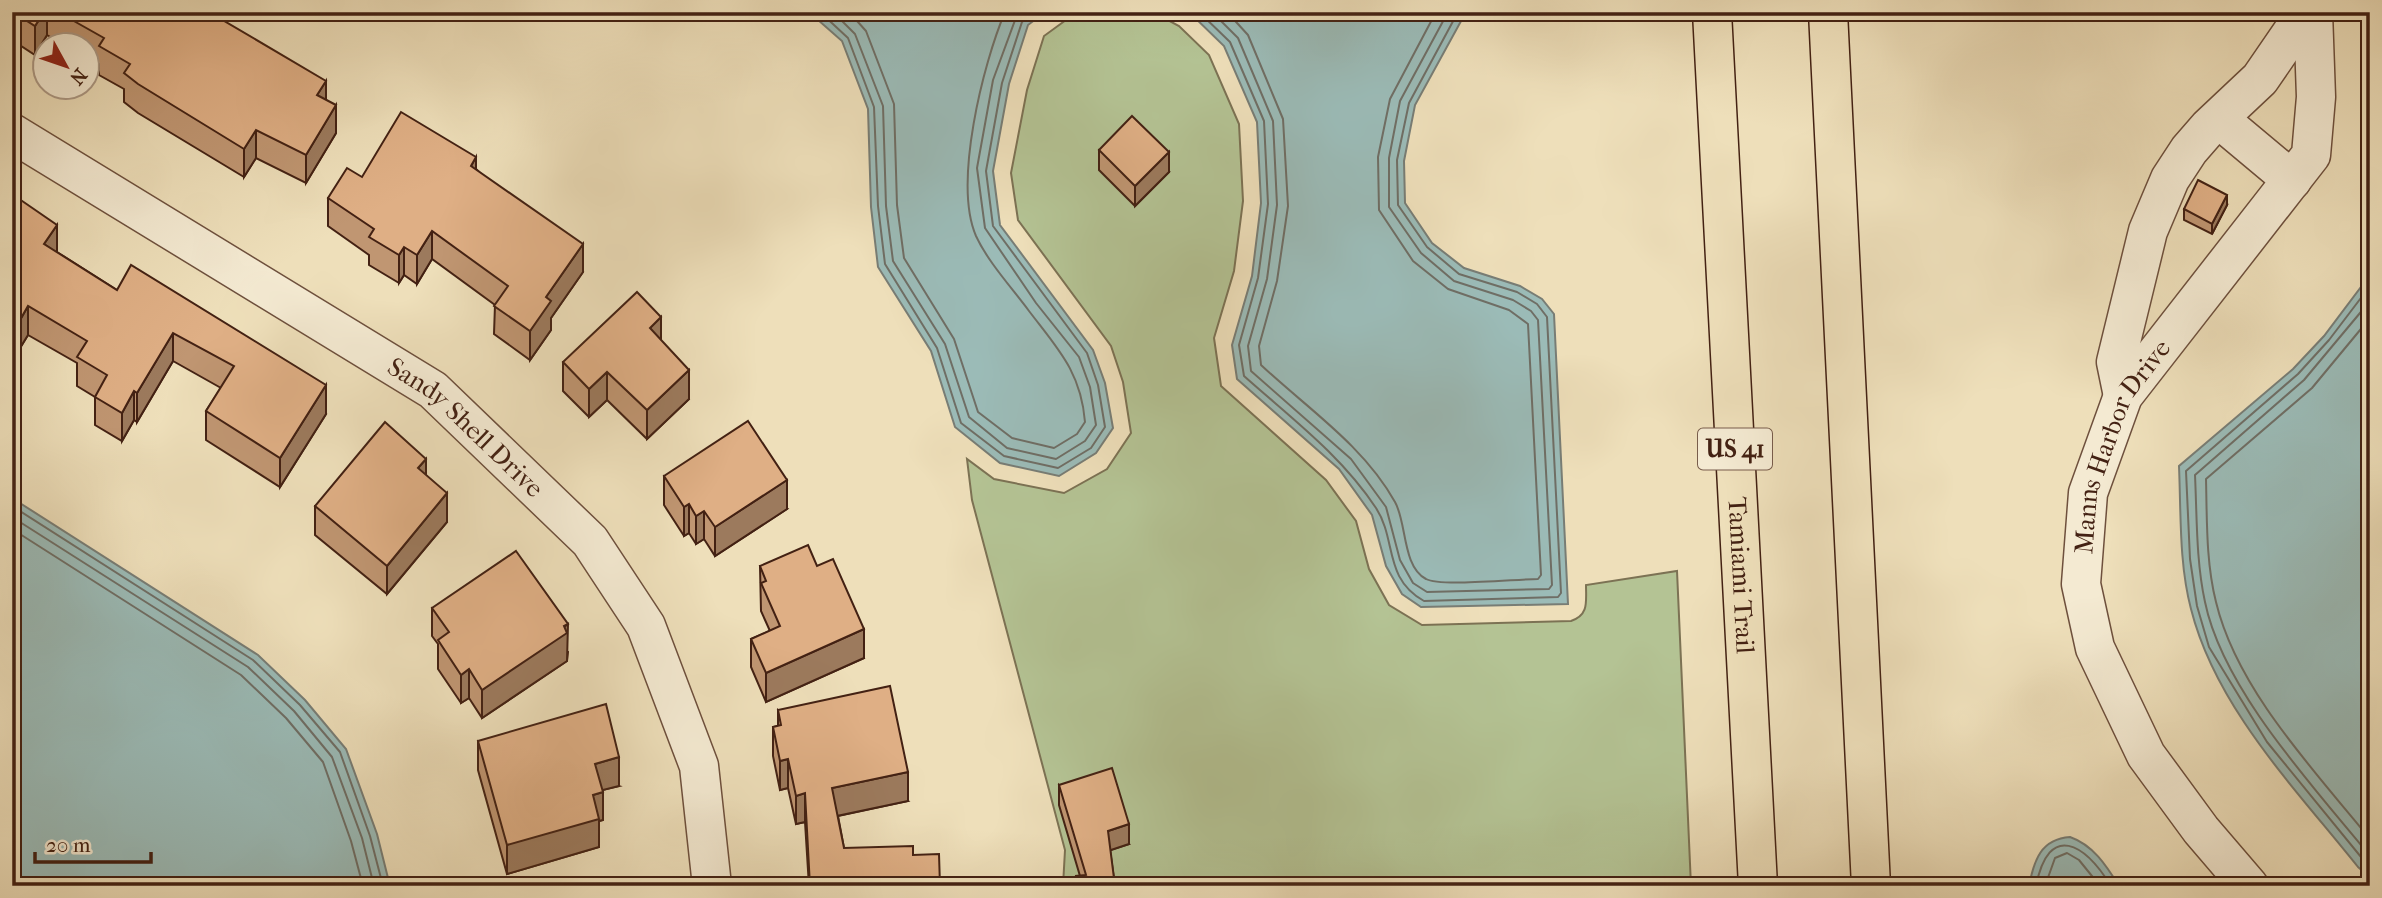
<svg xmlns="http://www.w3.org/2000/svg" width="2382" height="898" font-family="'IM FELL French Canon',serif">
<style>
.green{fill:#b4c394;stroke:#7c7254;stroke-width:2}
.water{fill:#9bbbb7;stroke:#787d75;stroke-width:2}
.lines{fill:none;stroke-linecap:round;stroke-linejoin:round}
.shore{stroke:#6f6e65;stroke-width:2}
.street-casing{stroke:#6e503d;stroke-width:41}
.primary-casing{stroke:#432113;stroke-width:41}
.street{stroke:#f4ead2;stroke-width:38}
.primary{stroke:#eedfba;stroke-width:38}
.wall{fill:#c09672;stroke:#432113;stroke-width:2}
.shaded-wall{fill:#9c7a5d;stroke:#432113;stroke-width:2}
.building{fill:#dfaf85;stroke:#432113;stroke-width:2}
.labels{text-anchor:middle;stroke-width:7;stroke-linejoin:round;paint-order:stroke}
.shield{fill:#f4ead2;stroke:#785d4c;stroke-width:2}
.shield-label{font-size:24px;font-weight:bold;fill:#432113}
.street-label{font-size:26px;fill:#432113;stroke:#f4ead2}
</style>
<rect width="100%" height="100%" fill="#eedfba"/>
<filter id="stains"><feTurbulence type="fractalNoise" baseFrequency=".00286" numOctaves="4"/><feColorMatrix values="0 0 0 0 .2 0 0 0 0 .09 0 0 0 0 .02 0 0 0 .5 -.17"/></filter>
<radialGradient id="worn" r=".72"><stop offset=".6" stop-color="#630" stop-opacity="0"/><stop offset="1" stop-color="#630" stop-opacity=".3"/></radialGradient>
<path class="green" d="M1077,12H1153L1179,26L1209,55L1239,124L1243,201L1234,271L1214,338L1221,386L1326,480L1356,521L1369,569L1389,605L1422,625L1571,621C1589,615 1586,602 1586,585L1677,571L1691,886H1063L1065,850L972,500L967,459L994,479L1064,493L1107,469L1131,433L1123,382L1111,346L1018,220L1011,173L1027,90L1044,36Z"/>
<g class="water">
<polygon points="809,12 1045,12 1028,25 1009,84 993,171 1000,225 1093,350 1105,383 1113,428 1096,453 1059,476 1000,463 955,427 931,351 878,267 871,207 868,109 842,41"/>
<polygon points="1189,12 1466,12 1415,105 1404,161 1405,203 1432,243 1464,268 1520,286 1542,299 1554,314 1568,604 1421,607 1402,594 1386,566 1372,515 1339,469 1237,379 1232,345 1252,276 1261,203 1257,122 1224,46"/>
<path d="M2370,275V877L2358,867C2296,789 2216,708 2191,609C2179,564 2181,513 2179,466L2293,369L2324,336Z"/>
<polygon points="12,498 258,655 305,700 346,749 377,834 390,886 12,886"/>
<path d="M2070,837C2093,845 2106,865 2119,886H2029C2034,860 2041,839 2070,837Z"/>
</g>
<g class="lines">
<g class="shore">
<polyline points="820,12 848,38 874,107 878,206 885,264 937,348 961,423 1004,456 1058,468 1091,448 1105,427 1098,385 1087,353 993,226 986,171 1002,83 1022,22 1033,12"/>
<polyline points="833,12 855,34 883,106 886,206 893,261 945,344 969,417 1007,448 1056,459 1085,441 1096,425 1090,387 1079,357 1036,303 985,228 977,168 993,80 1018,12"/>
<path d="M849,12L866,31L894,104L897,205L904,258L954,339L978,412L1012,438L1054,448L1077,434L1085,422C1081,372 1058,349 1029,311C1012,288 988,262 976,236C953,183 983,64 1005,12"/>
<path d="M1199,12L1230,42L1264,121L1268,204L1258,278L1239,345L1244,376C1291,418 1341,455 1376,508C1397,540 1383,578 1424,601L1558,597L1561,593L1547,317L1537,304L1517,292L1459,274L1427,247L1398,205L1397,160L1409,103L1458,12"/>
<polyline points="1212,12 1238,38 1273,121 1277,205 1267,279 1248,346 1251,371 1351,459 1386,507 1400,560 1413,583 1427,592 1549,589 1552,585 1538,320 1531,311 1513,300 1454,281 1421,253 1389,207 1389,158 1400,101 1448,12"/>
<path d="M1227,12L1248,35L1283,119L1288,206L1277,281L1259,346L1261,365C1308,409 1363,445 1395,502C1407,523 1402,566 1426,579C1440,587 1517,579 1538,579L1541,575L1528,324L1509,310L1448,289L1413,261L1379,210L1378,157L1390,99L1436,12"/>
<polyline points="2370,286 2329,340 2298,374 2186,471 2190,559 2197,606 2209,647 2267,742 2370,868"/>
<path d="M2370,301L2304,380L2195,475C2197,517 2196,561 2205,602C2223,690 2314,787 2370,856"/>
<path d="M2370,318L2312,388L2206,479C2207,520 2206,563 2216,602C2237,690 2315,771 2370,839"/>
<polyline points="12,506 253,660 300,705 340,752 370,836 383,886"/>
<polyline points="12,517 248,667 294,711 332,757 362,838 374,886"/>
<polyline points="12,529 241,675 286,718 323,762 351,841 363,886"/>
<path d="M2036,886C2049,821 2085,844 2111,886"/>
<polyline points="2045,886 2055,858 2067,853 2079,860 2100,886"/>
</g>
<g class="street-casing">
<g id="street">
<polyline points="2219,119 2292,180"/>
<path id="s1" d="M12,133L433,390L590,541L646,626L699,766L712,886"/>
<polyline points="2123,396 2116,362 2148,231 2170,179 2189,150 2209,127 2260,79 2306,12"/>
<path id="s2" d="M2249,886L2201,830L2146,755L2095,648L2081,584L2088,493L2123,396L2311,155L2316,97L2313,12"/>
</g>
</g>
<g class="primary-casing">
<g id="primary">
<path id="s3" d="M1712,12L1758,886"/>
<polyline points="1828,12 1871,886"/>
</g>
</g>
<use href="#street" class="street"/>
<use href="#primary" class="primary"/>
</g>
<g class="wall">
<polygon points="12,12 222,12 224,21 326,99 336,133 306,183 256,158 244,177 138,113 124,102 124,89 99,75 99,64 88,58 88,46 66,46 47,35 35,55 12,40"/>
<polygon points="1099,150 1169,172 1135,206 1099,170"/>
<polygon points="476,169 583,272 551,318 551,330 530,360 494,334 495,305 432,259 417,284 404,275 399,283 369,265 369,255 328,226 328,198 362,177"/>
<polygon points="12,194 57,252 117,290 326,414 280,487 206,440 206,411 221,388 173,361 137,422 134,420 122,441 95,425 95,397 77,386 77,363 28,335 20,348 12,343"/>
<polygon points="2227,205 2212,234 2184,220 2184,209"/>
<polygon points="661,341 689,399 647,439 607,400 589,417 563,391 563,362"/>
<polygon points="426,475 447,522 387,594 315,535 315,506"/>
<polygon points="664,476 787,509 715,556 704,539 696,544 689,533 684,536 664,505"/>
<polygon points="760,566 817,566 864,658 766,702 751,667 751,639 770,631 761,611"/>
<polygon points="432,608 568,652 567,661 482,718 469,698 461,703 438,669 438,644 432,636"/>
<polygon points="778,710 908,801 838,816 844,848 913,855 940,886 809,886 805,822 796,824 788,788 780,790 773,756 773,727 778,726"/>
<polygon points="478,741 619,786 602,790 603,820 599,821 599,847 507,874 478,770"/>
<polygon points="1059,785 1129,844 1110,850 1115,886 1076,886 1076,876 1080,876 1059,805"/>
</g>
<g class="shaded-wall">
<polygon points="44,12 47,12 47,35 35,55 35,26"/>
<polygon points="326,81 326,109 317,95"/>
<polygon points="336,105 336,133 306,183 306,155"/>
<polygon points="256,130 256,158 244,177 244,149"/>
<polygon points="1169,152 1169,172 1135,206 1135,186"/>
<polygon points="476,157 476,186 471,166"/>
<polygon points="2227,195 2227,205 2212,234 2212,224"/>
<polygon points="57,225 57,253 44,244"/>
<polygon points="432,231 432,259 417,284 417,255"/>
<polygon points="583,244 583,272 551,318 551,330 530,360 530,331 546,297"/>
<polygon points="404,247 404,275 399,283 399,255"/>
<polygon points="28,306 28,335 20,348 20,320"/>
<polygon points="661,317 661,346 650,328"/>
<polygon points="173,333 173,361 137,422 137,393"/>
<polygon points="689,370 689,399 647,439 647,410"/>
<polygon points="607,372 607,400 589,417 589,389"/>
<polygon points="326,385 326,414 280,487 280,458"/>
<polygon points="134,391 134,420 122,441 122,413"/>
<polygon points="426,459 426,487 418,468"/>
<polygon points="787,480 787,509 715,556 715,527"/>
<polygon points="447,493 447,522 387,594 387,566"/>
<polygon points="689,504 689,533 684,536 684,507"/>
<polygon points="704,511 704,539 696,544 696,516"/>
<polygon points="568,624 567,661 482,718 482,690"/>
<polygon points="864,629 864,658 766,702 766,673"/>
<polygon points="469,669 469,698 461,703 461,675"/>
<polygon points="619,757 619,786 595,792 595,764"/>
<polygon points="788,759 788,788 780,790 780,761"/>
<polygon points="908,772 908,801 832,817 832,788"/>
<polygon points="603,792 603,820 599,821 599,847 507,874 507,845 593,795"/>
<polygon points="805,793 805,822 796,824 796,796"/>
<polygon points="1129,824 1129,844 1108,851 1108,831"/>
</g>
<g class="building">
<polygon points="13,12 44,12 35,26"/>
<polygon points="58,12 222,12 224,13 221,19 326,81 317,95 336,105 306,155 256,130 244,149 138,84 124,73 130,64 99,46 104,38"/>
<polygon points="401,112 476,157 471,166 583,244 546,297 551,301 530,331 494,306 508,286 432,231 417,255 404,247 399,255 369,237 374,229 328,198 347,168 362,177"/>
<polygon points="1132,116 1169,152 1135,186 1099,150"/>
<polygon points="2198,180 2227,195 2212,224 2184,209"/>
<polygon points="12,194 57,225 44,244 117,290 131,265 326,385 280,458 206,411 234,366 173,333 137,393 134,391 122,413 95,397 107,375 77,357 87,341 28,306 20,320 12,315"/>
<polygon points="637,292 661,317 650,328 689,370 647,410 607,372 589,389 563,362"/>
<polygon points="748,421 787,480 715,527 704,511 696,516 689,504 684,507 664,476"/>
<polygon points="385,422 426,459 418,468 447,493 387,566 315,506"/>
<polygon points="808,545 817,566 833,559 864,629 766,673 751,639 780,626 761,583 766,581 760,566"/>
<polygon points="516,551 568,624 564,626 567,633 482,690 469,669 461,675 438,640 449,632 432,608"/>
<polygon points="890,686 908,772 832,788 844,848 913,846 913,855 939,854 940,886 810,886 805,793 796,796 788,759 780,761 773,727 781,725 778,710"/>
<polygon points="606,704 619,757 595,764 603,792 593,795 599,819 507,845 478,741"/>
<polygon points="1112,768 1129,824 1108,831 1115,886 1077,886 1076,876 1086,875 1059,785"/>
<polygon points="1384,879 1384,886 1302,886 1301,883"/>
<polygon points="516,884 586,886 516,886"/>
</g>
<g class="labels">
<rect class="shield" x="1698" y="428.5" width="74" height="41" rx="5"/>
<g class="shield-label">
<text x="1735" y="457">US 41</text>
</g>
<g class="street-label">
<text dy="9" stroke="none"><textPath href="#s1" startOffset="542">Sandy Shell Drive</textPath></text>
<text dy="9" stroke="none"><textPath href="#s2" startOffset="497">Manns Harbor Drive</textPath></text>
<text dy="9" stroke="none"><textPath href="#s3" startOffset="564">Tamiami Trail</textPath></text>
</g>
</g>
<rect width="2382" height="898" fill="none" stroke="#eedfba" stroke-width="42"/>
<rect x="14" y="14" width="2354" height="870" fill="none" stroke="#432113" stroke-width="3.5"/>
<rect x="21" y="21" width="2340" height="856" fill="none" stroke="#432113" stroke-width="2"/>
<g transform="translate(66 66) rotate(130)"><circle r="33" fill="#f4ead2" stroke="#ad9a86" stroke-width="2"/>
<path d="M0-5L12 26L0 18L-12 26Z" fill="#8f2418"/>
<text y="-10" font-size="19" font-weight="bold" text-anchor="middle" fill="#432113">N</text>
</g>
<path d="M35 852v10h116v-10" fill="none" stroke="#432113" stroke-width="3.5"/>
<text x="46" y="852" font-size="21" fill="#432113" stroke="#f4ead2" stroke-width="5" paint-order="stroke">20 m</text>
<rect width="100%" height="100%" filter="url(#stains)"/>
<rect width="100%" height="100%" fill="url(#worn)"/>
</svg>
